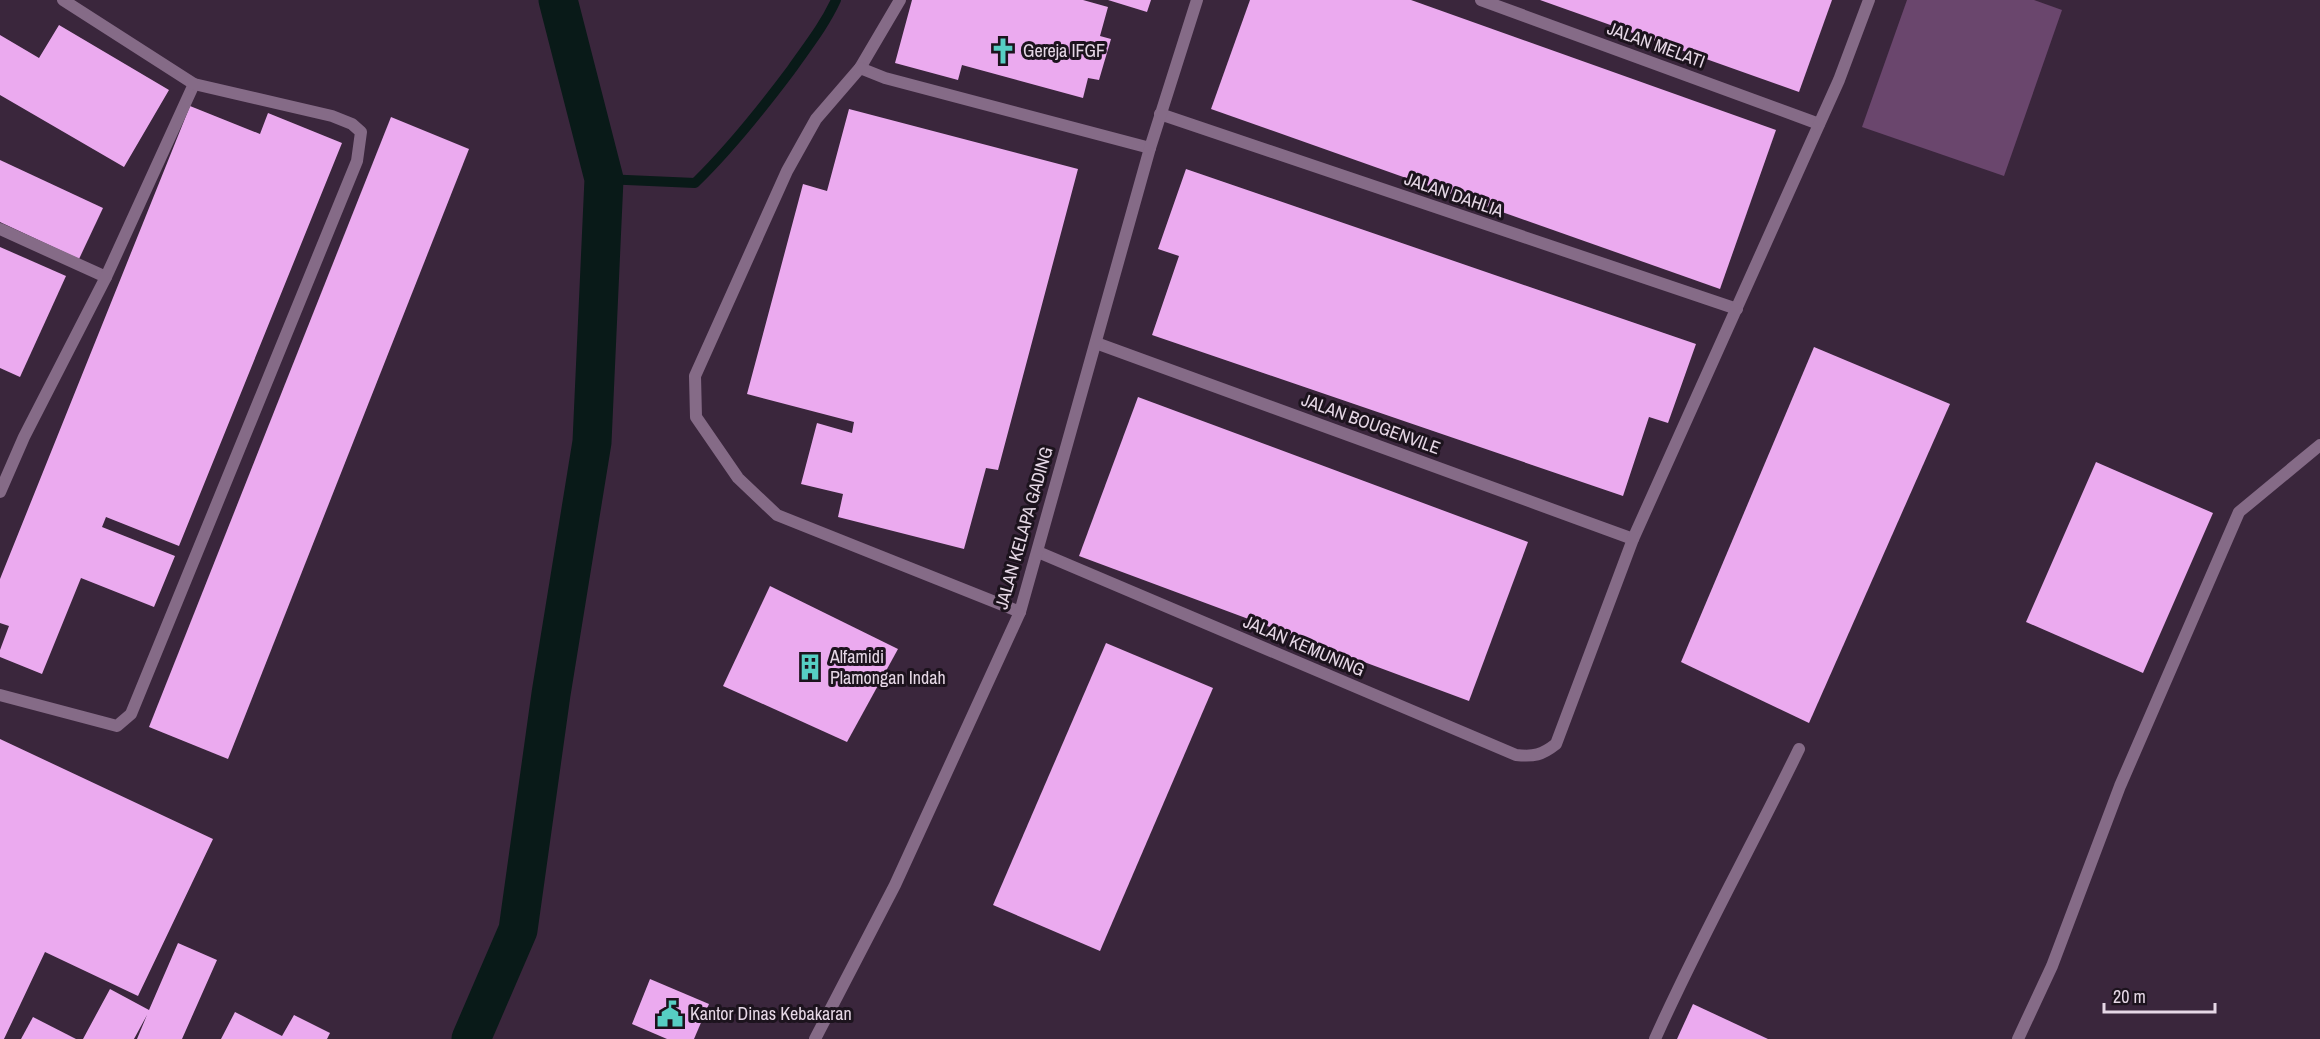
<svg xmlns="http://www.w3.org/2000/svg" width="2320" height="1039" font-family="'Archivo Narrow',sans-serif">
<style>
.green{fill:#6a466d}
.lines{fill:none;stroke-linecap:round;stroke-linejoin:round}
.stream{stroke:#091a18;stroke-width:10}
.canal{stroke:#091a18;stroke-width:39}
.building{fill:#ebaaef}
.service{stroke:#856b87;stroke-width:12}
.minor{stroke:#856b87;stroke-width:12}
.labels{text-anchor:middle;stroke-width:6;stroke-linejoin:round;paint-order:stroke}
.street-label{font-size:18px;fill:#e6d8e6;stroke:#1c131d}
.poi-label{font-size:18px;fill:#e6d8e6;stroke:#1c131d;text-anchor:start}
</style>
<rect width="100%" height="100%" fill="#3a263c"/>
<polygon class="green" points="1907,0 2034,0 2062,10 2004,176 1862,127"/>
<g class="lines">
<path class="stream" d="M604,179L695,183C731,148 761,110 791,70C807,47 824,26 836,0"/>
<polyline class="canal" points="471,1039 518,930 551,694 592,442 604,179 558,0"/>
</g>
<g class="building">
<polygon points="912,0 1083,0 1108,7 1100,36 1111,39 1099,80 1088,78 1083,98 962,65 958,80 895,63"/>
<polygon points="1108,0 1151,0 1147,12"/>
<polygon points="1250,0 1411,0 1776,130 1720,289 1211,109"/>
<polygon points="1540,0 1832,0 1799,92"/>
<polygon points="59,25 169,90 124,167 0,95 0,35 39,58"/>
<polygon points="190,106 260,134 268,113 342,143 179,546 106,517 102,527 175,556 154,607 81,578 42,674 0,657 0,650 9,626 0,623 0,579"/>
<polygon points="849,109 1078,169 998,470 986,468 964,549 838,517 843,494 801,484 817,423 852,433 854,422 747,394 803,184 827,191"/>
<polygon points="391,117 469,149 228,759 149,727"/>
<polygon points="0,160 103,208 79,259 0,222"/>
<polygon points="1186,169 1696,344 1668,423 1649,417 1623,496 1152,335 1179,256 1158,249"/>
<polygon points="0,247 66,276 20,377 0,368"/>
<polygon points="1814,347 1950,404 1809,723 1681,662"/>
<polygon points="1138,397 1528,542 1469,701 1079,556"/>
<polygon points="2096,462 2213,513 2143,673 2026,622"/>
<polygon points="770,586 898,649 847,742 723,686"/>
<polygon points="1106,643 1213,688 1100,951 993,905"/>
<polygon points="0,739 213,839 138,996 45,952 4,1039 0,1039"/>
<polygon points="178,943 217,960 182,1039 137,1039 147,1015 134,1039 83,1039 110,989 149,1010"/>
<polygon points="650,979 709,1004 694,1039 667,1039 632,1024"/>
<polygon points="1693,1004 1768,1039 1677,1039"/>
<polygon points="235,1012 282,1036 294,1015 330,1033 327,1039 221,1039"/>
<polygon points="33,1017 76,1039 21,1039"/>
</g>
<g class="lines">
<g class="service">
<path d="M1655,1039C1699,940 1752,846 1799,749"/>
<polyline points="2018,1039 2052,966 2120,786 2239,512 2320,445"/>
</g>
<g class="minor">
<polyline points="1481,0 1819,124"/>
<polyline points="860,68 900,0"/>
<polyline points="1160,114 1737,309"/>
<polyline points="0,229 106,277"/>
<polyline points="1096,343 1633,539"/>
<polyline points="0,492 24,437 106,277 194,84"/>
<path d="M1038,552L1516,755C1534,757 1542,755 1556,744L1633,539L1839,80L1869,0"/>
<polyline points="1020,612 777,515 738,478 696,417 695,376 787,171 816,119 860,68 885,78 1150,148"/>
<polyline points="0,695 117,726 131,714 357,161 361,132 352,124 332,116 194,84 63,0"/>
<polyline points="815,1039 895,885 1020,612 1150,148 1197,0"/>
</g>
</g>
<defs>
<g id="church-bare" transform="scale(2.07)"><path d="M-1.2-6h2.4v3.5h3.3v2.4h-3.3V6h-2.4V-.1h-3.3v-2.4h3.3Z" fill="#56cec3" stroke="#1c131d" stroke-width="2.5" paint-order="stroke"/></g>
<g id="building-bare" transform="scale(2.07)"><path d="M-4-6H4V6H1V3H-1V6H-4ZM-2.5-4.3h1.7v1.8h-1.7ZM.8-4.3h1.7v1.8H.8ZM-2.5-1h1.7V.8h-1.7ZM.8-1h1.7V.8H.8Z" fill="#56cec3" stroke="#1c131d" stroke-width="2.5" paint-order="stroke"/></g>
<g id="civic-bare" transform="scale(2.07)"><path d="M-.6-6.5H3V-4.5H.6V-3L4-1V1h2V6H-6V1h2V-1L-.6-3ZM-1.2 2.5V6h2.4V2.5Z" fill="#56cec3" stroke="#1c131d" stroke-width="2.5" paint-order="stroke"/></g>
</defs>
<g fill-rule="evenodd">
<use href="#church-bare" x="1003" y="51"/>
<use href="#building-bare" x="810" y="667"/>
<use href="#civic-bare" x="670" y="1014"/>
</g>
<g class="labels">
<g class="street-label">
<text transform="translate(1656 45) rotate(20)" y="6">JALAN MELATI</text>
<text transform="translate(1454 195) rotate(19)" y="6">JALAN DAHLIA</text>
<text transform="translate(1371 424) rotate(20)" y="6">JALAN BOUGENVILE</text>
<text transform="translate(1024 528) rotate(-74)" y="6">JALAN KELAPA GADING</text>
<text transform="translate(1304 646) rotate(23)" y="6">JALAN KEMUNING</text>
</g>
<g class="poi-label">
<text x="1023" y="57">Gereja IFGF</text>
<text x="830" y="663">Alfamidi<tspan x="830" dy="21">Plamongan Indah</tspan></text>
<text x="690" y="1020">Kantor Dinas Kebakaran</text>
</g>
</g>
<path d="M2104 1003v9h111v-9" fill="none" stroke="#e6d8e6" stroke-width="3"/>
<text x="2113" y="1003" font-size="18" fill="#e6d8e6" stroke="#1c131d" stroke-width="4.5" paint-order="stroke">20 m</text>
</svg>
